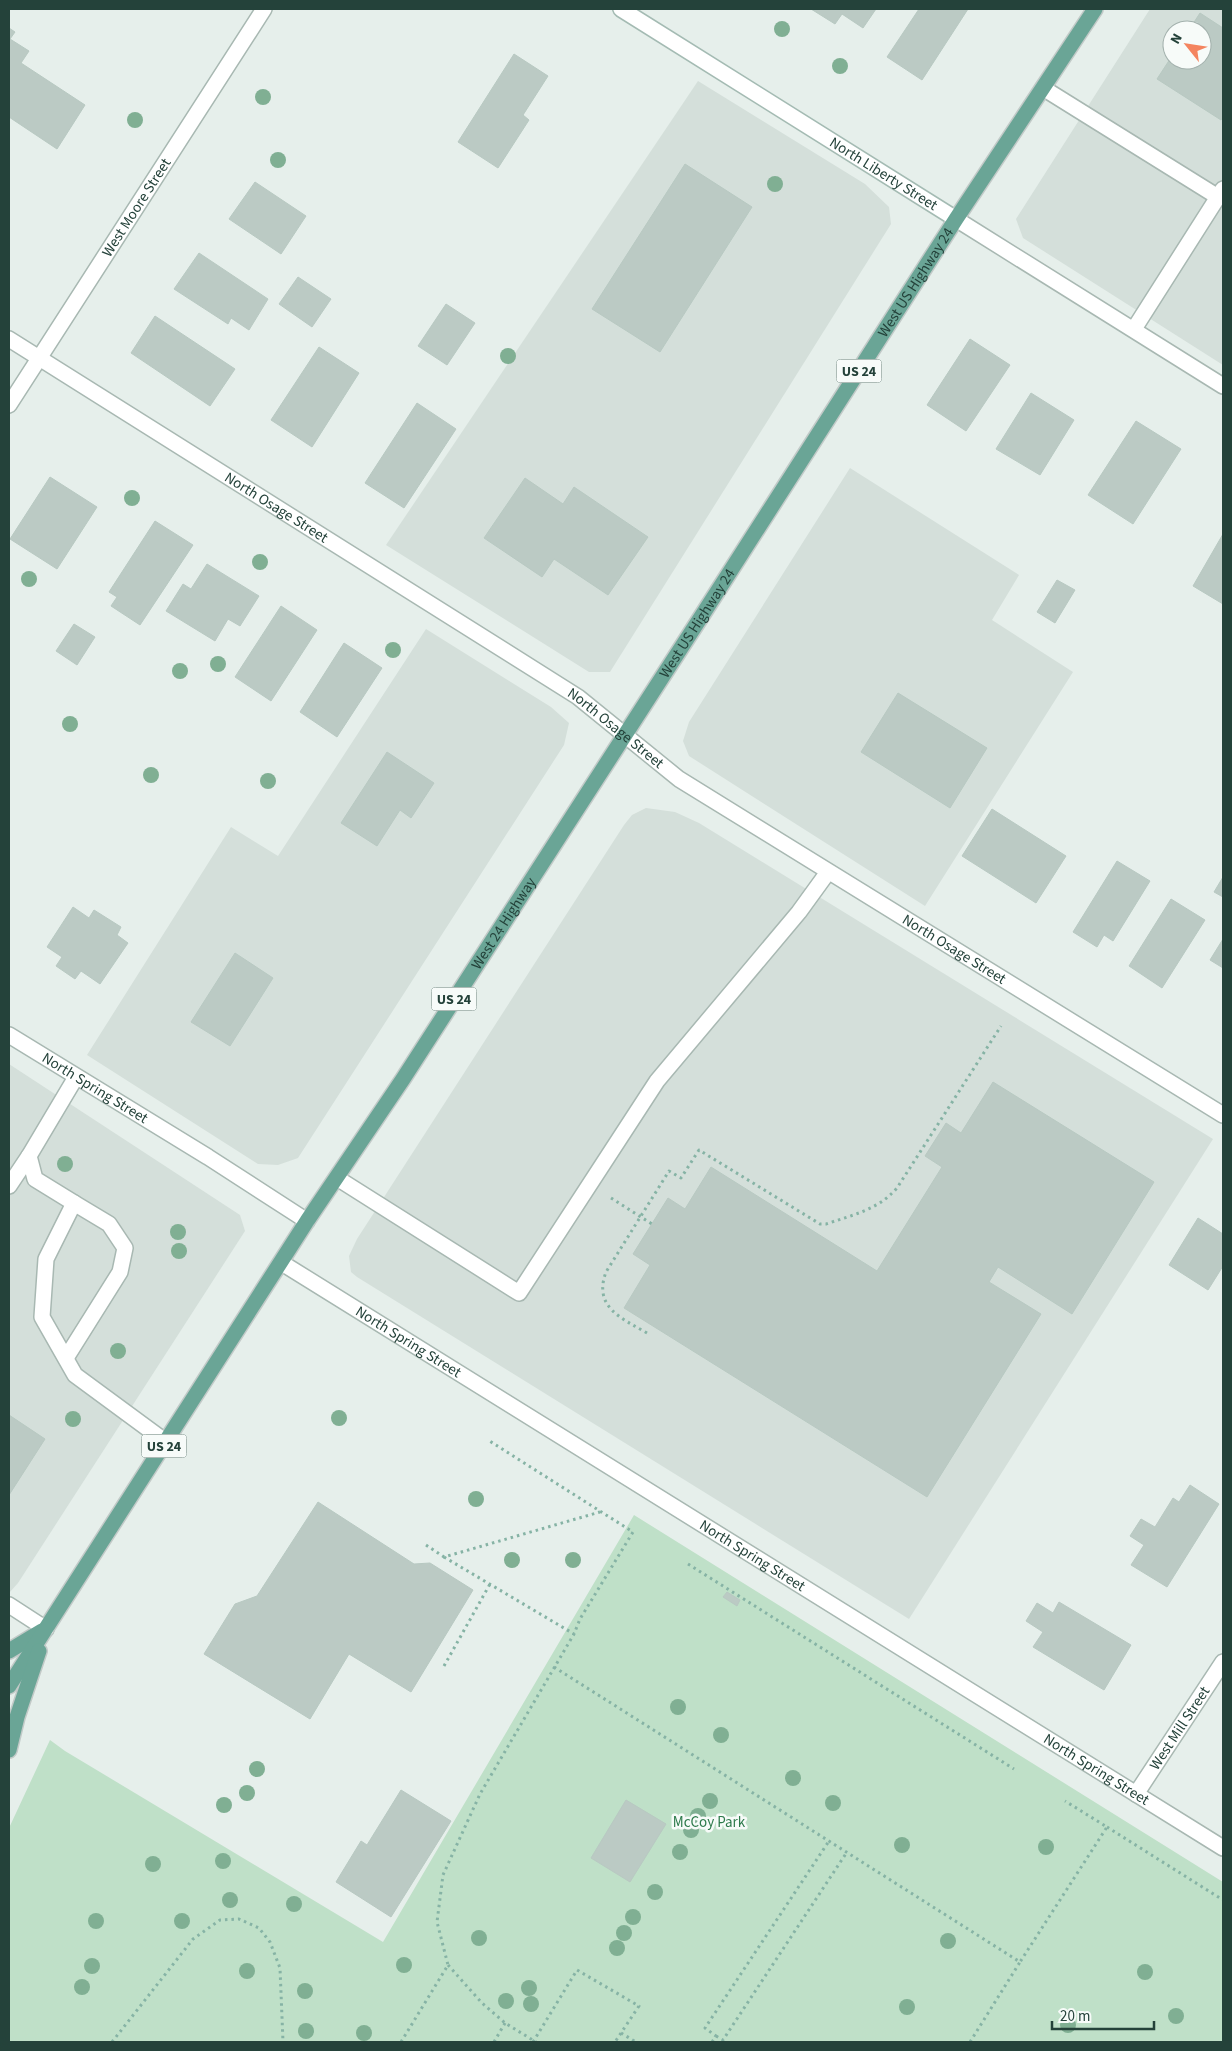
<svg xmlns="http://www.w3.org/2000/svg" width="1232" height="2051" font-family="'Source Sans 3',sans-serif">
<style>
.built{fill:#d4dfda;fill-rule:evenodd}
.green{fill:#bfe0c8}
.building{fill:#bbcac4;stroke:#b8c9c2}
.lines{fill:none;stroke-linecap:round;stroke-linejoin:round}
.service-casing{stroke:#a8b8b2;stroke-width:18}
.minor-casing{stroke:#a8b8b2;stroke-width:18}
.tertiary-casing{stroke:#a8b8b2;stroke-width:18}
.secondary-casing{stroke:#a4bbb3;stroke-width:18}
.primary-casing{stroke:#c2cac8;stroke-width:18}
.path{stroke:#86b3a5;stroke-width:3;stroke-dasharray:2.5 4;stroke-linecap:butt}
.service{stroke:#fff;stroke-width:15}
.minor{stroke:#fff;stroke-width:15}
.tertiary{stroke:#fff;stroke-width:15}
.secondary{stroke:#fff;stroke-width:15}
.primary{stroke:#6aa596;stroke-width:15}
.tree{fill:#80af93}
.labels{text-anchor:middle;stroke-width:5;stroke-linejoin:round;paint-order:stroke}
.shield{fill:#f7fbf9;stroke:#637a73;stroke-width:1}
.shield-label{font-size:14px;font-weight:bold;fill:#24423a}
.street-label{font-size:15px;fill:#24423a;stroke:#f7fbf9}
.park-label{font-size:15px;fill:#2d7a4b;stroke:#f7fbf9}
</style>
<rect width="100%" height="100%" fill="#e6efeb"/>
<g class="built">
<path d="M1150,9H1223V365L1023,238L1016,219ZM1172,30H1202V60H1172Z"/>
<polygon points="698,81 865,184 889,207 891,224 610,672 589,672 386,545"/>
<polygon points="850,468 1019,575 992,620 1073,672 925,906 689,756 683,741 689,722"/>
<polygon points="426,629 551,707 569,723 564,745 298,1158 278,1165 258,1164 87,1055 231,827 278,856"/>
<polygon points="646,808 675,812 699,823 1213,1139 909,1619 357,1277 351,1272 349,1256 357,1239 624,825 632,815"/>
<polygon points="9,1064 240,1215 245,1231 18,1583 9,1593"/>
</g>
<polygon class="green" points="634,1515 1223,1882 1223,2042 9,2042 9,1828 50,1740 65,1751 383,1942"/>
<g class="building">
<polygon points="811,9 876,9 863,28 842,14 835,24"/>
<polygon points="919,9 968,9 922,80 887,57"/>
<polygon points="1200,13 1223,28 1223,117 1221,120 1157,79 1172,56 1172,60 1202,60 1202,30 1189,30"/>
<polygon points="9,28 15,32 10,39 29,51 21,63 85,105 57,149 9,117"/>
<polygon points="514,54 548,76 523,115 529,120 498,168 458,142"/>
<polygon points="685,164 752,207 660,352 592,309"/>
<polygon points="255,182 306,216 281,254 229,219"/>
<polygon points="199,253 268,299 249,330 231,318 228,324 174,289"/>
<polygon points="298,277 331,299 312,327 279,304"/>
<polygon points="446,304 475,323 447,365 418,346"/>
<polygon points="155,316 235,369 210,406 131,353"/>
<polygon points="970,339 1010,365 966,431 927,405"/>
<polygon points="319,347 359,373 312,447 271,420"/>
<polygon points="1031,393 1074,420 1040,475 996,449"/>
<polygon points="417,403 456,429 404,508 365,483"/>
<polygon points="1136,421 1181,449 1133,524 1088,495"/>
<polygon points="50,477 97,507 57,569 10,539"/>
<polygon points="525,478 563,504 574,487 648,537 608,595 554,559 542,577 484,538"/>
<polygon points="155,521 193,545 140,625 111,606 117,597 109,592"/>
<polygon points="1223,534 1223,604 1193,586"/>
<polygon points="207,564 259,596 240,626 228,619 215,641 166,611 183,584 191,589"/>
<polygon points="1057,580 1075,590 1055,623 1037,612"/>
<polygon points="281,606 317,630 271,701 235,677"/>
<polygon points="74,624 95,637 77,665 56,651"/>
<polygon points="344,643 382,668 337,737 300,712"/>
<polygon points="898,693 987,748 950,808 861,752"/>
<polygon points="387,752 434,783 411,818 400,810 377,846 341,823"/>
<polygon points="992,809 1066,856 1036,903 962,856"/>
<polygon points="1117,861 1150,881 1113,941 1104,935 1097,947 1073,932"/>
<polygon points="1223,877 1223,897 1214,892"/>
<polygon points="1171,899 1205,920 1162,988 1129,966"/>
<polygon points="73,907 89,918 94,910 121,927 117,935 128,943 100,984 81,971 75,979 56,966 62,957 47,947"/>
<polygon points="1223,939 1223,968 1210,960"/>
<polygon points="235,953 273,978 230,1046 191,1022"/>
<polygon points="993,1082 1154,1182 1072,1314 998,1267 989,1282 1041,1314 927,1497 624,1308 650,1265 633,1254 668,1198 685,1209 711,1167 877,1271 942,1167 925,1156 946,1123 961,1133"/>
<polygon points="1198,1218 1223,1234 1223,1266 1208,1290 1169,1265"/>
<polygon points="9,1415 45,1439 9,1495"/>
<polygon points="1190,1485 1219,1504 1167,1587 1131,1565 1144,1545 1130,1536 1141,1519 1155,1527 1173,1498 1179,1502"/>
<polygon points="318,1502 414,1564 430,1563 473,1590 411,1692 349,1654 310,1719 204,1654 235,1604 257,1596"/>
<polygon points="727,1592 740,1600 737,1606 723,1597"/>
<polygon points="1059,1602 1131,1645 1104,1690 1033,1647 1043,1632 1026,1621 1037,1603 1053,1613"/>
<polygon points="401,1790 451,1821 391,1917 336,1882 361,1841 367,1845"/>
<polygon points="626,1800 666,1824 630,1882 591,1858"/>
</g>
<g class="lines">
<g class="service-casing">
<g id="service">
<polyline points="1043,88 1218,197"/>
<polyline points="1134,329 1223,189"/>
<polyline points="76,1077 29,1156 35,1179 74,1203 46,1259 42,1317 75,1375 166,1442"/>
<polyline points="337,1178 519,1293 657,1081 799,912 828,872"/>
<polyline points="9,1186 29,1156"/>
<polyline points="66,1358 120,1272 125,1248 109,1224 74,1203"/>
<polyline points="9,1605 46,1629"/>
</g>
</g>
<g class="minor-casing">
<g id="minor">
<polyline points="956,219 1223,386"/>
<path id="s1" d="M9,339L578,697L679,779L1223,1115"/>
<path id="s2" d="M9,405L264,9"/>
<path id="s3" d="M9,1035L208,1157L307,1221"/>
<path id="s4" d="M1136,1794L1223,1662"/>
</g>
</g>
<g class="tertiary-casing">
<g id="tertiary">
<path id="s5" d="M282,1263L1223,1848"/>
</g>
</g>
<g class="secondary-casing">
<g id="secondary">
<path id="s6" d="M621,9L956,219"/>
</g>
</g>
<g class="primary-casing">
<g id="primary">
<polyline points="9,1651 42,1631"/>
<path id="s7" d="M9,1686L307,1221L403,1079L701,617L956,219L1095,9"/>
<polyline points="9,1750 17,1717 39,1651"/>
</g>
</g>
<g class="path">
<polyline points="611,1198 652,1224"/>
<path d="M647,1333C621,1318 593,1307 606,1272L669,1171L681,1178L699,1150L820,1224H826C852,1215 878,1210 897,1188L1001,1026"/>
<polyline points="426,1545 444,1557 600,1512"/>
<polyline points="444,1557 574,1634"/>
<polyline points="688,1564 1014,1769"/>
<polyline points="444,1666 490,1584"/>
<polyline points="554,1667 1020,1962 1107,1827 1065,1801"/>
<polyline points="1107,1827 1223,1900"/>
<polyline points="448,1965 482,2003 505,2023 536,2042"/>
<polyline points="621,2033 636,2042"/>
<polyline points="716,2036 723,2040 847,1852"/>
<polyline points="112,2042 193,1939 220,1920 239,1919 259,1928 270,1942 280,1968 283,2042"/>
<polyline points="401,2042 448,1965 437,1922 443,1875 480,1794 574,1634 580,1619 633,1532 488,1440"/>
<polyline points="494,2042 505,2023"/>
<polyline points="533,2042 577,1970 639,2006 615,2042"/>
<polyline points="712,2042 716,2036 705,2028 829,1841"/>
<polyline points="970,2042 1020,1962"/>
</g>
<use href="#service" class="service"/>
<use href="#minor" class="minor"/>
<use href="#tertiary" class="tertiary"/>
<use href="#secondary" class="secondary"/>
<use href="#primary" class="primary"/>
</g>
<g class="tree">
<circle cx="782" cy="29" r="8"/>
<circle cx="840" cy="66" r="8"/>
<circle cx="263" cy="97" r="8"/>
<circle cx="135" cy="120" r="8"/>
<circle cx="278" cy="160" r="8"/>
<circle cx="775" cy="184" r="8"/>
<circle cx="508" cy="356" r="8"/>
<circle cx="132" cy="498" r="8"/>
<circle cx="260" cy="562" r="8"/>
<circle cx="29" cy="579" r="8"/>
<circle cx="393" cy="650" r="8"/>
<circle cx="218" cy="664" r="8"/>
<circle cx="180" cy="671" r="8"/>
<circle cx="70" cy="724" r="8"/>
<circle cx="151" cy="775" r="8"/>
<circle cx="268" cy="781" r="8"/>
<circle cx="65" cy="1164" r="8"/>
<circle cx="178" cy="1232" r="8"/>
<circle cx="179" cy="1251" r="8"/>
<circle cx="118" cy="1351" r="8"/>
<circle cx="339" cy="1418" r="8"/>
<circle cx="73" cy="1419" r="8"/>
<circle cx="476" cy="1499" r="8"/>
<circle cx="512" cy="1560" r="8"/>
<circle cx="573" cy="1560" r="8"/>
<circle cx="678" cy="1707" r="8"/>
<circle cx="721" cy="1735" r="8"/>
<circle cx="257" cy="1769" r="8"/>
<circle cx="793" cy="1778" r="8"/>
<circle cx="247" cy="1793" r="8"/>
<circle cx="710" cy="1801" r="8"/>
<circle cx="833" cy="1803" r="8"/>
<circle cx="224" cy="1805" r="8"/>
<circle cx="698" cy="1816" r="8"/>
<circle cx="691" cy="1830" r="8"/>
<circle cx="902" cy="1845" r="8"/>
<circle cx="1046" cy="1847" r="8"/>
<circle cx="680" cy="1852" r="8"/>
<circle cx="223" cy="1861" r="8"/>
<circle cx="153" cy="1864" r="8"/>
<circle cx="655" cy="1892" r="8"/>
<circle cx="230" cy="1900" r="8"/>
<circle cx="294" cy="1904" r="8"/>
<circle cx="633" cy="1917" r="8"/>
<circle cx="96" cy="1921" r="8"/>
<circle cx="182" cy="1921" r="8"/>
<circle cx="624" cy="1933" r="8"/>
<circle cx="479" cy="1938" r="8"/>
<circle cx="948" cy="1941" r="8"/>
<circle cx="617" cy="1948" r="8"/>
<circle cx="404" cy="1965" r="8"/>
<circle cx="92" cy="1966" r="8"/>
<circle cx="247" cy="1971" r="8"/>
<circle cx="1145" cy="1972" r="8"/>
<circle cx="82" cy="1987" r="8"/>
<circle cx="529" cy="1988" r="8"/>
<circle cx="305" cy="1991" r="8"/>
<circle cx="506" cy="2001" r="8"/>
<circle cx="531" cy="2004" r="8"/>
<circle cx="907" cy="2007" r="8"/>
<circle cx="1176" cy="2016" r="8"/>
<circle cx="1068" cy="2025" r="8"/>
<circle cx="306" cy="2031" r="8"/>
<circle cx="364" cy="2033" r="8"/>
</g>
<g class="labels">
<g class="shield">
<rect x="836.5" y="359.5" width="45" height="23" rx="4"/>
<rect x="431.5" y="987.5" width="45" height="23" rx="4"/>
<rect x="141.5" y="1434.5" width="45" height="23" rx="4"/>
</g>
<g class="shield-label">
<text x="859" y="376">US 24</text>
<text x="454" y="1004">US 24</text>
<text x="164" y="1451">US 24</text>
</g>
<g class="street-label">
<text dy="5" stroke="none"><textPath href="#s6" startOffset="310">North Liberty Street</textPath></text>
<text dy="5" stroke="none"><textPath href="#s2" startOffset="235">West Moore Street</textPath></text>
<text dy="5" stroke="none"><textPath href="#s7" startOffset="1671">West US Highway 24</textPath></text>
<text dy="5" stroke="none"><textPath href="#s1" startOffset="316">North Osage Street</textPath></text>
<text dy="5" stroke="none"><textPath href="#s7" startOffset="1266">West US Highway 24</textPath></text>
<text dy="5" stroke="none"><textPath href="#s1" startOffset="721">North Osage Street</textPath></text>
<text dy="5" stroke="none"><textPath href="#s7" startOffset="909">West 24 Highway</textPath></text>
<text dy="5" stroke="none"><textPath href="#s1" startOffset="1126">North Osage Street</textPath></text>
<text dy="5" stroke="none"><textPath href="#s3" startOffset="101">North Spring Street</textPath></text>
<text dy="5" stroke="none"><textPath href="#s5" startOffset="149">North Spring Street</textPath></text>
<text dy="5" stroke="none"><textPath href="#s5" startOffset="554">North Spring Street</textPath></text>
<text dy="5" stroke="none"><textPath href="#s4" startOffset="79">West Mill Street</textPath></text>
<text dy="5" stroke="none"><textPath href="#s5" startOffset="959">North Spring Street</textPath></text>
</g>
<g class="park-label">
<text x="709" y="1827">McCoy Park</text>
</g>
</g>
<rect width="1232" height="2051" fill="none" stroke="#24423a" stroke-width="20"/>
<g transform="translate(1187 45) rotate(300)"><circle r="24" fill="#f7fbf9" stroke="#a3b1ad"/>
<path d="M0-4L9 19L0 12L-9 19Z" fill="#f4845f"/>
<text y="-8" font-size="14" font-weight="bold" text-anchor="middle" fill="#24423a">N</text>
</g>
<path d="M1052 2021v8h102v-8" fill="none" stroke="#24423a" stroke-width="2.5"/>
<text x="1060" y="2021" font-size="15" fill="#24423a" stroke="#f7fbf9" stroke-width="4" paint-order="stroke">20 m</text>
</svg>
